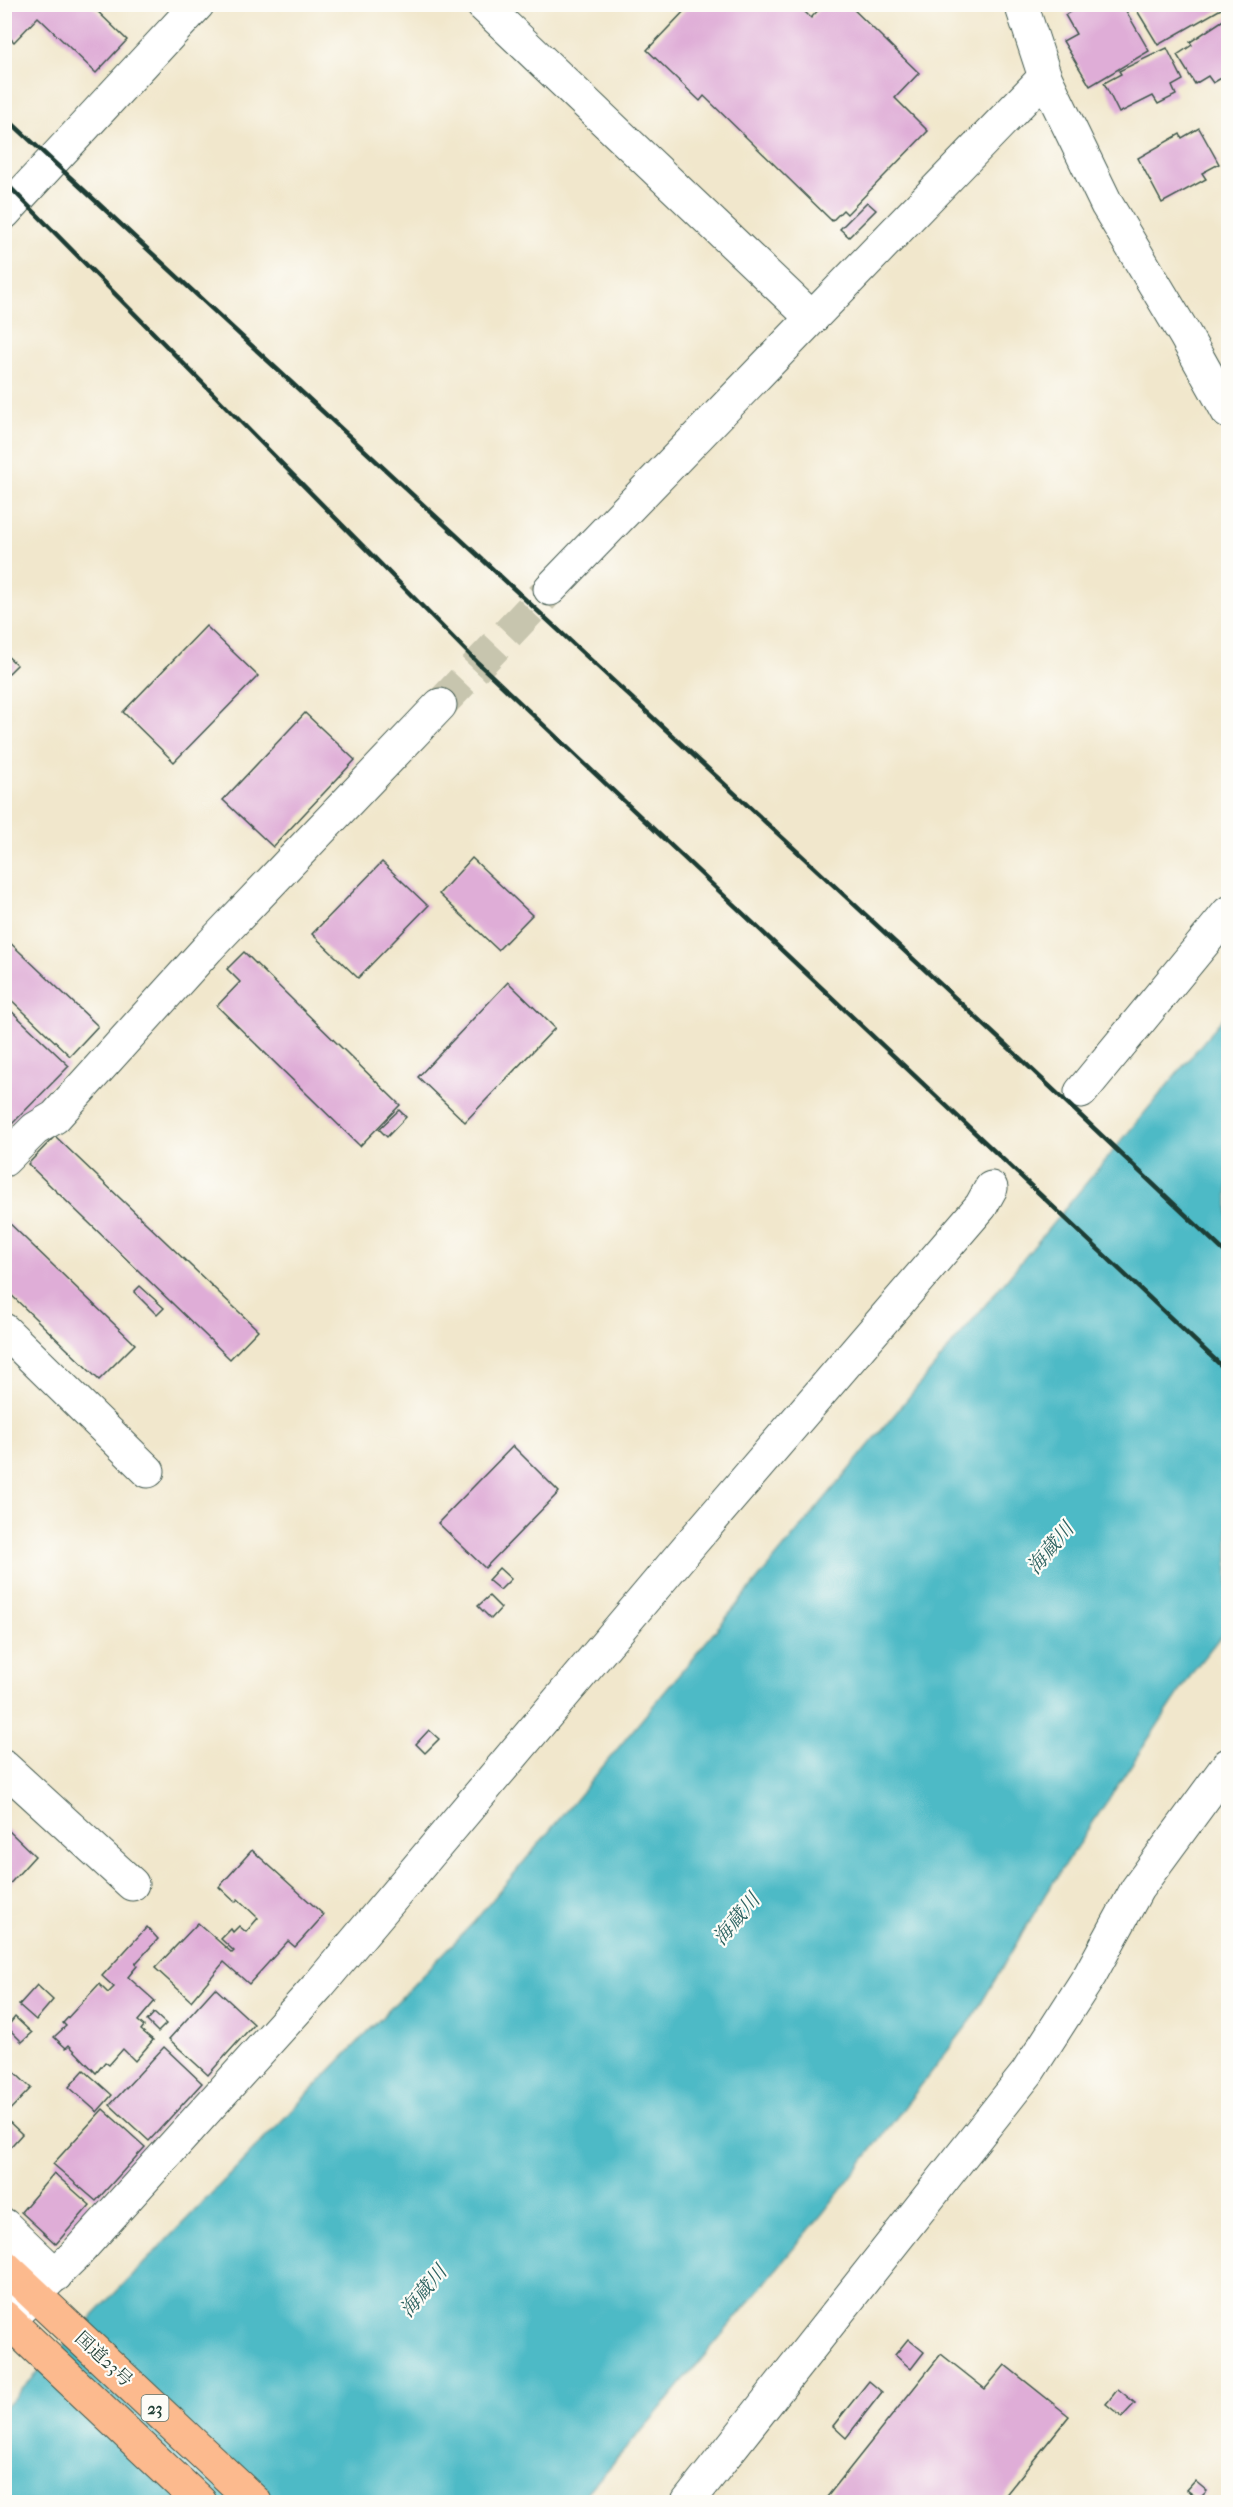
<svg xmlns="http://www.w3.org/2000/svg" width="1233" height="2507" font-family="'IM FELL French Canon','Noto Serif JP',serif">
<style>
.water{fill:#4dbac6;stroke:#367c7d;stroke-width:1.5}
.building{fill:#dfadd7}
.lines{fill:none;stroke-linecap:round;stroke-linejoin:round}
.minor-tunnel{stroke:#c7c5ae;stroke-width:33;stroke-dasharray:33 16;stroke-linecap:butt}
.minor-casing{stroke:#3e564b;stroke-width:35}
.highway-casing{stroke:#3e564b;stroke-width:35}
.minor{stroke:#fff;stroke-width:33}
.highway{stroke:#fcba8e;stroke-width:33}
.rail{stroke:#1f3d34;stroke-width:4.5}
.labels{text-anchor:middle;stroke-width:4.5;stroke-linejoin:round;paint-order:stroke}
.shield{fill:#fdfcf7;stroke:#62766e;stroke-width:1.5}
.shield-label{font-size:16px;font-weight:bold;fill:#1f3d34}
.street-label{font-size:18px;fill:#1f3d34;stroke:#fdfcf7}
.water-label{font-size:20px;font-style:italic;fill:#2d6260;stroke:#fdfcf7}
</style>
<rect width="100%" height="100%" fill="#fdfcf7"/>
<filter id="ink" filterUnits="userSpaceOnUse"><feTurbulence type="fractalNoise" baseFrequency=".0167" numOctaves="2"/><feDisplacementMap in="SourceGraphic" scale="12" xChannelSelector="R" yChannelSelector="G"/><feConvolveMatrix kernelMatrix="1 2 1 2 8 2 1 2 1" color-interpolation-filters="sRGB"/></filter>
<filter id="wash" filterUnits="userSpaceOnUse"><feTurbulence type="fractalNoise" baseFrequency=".008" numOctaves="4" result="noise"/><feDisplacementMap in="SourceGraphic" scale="24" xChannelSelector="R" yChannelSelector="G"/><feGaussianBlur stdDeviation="1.35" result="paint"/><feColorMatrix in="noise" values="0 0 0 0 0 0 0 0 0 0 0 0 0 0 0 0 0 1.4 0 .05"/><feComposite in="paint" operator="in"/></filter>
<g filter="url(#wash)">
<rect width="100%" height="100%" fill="#f1e7cc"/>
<polygon class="water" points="1228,1012 1228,1627 1197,1666 1046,1893 972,2019 823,2213 651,2420 579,2502 5,2502 4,2408 474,1922"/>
<g id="blocks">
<g class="building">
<polygon points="4,4 90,4 127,40 96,73 38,17 14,42 4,32"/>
<polygon points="687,4 797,4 811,18 824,4 848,4 919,73 895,98 928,131 847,214 843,210 832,221 704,96 700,101 647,50 689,6"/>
<polygon points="1082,4 1122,4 1149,51 1090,86 1063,41 1076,34 1065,15"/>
<polygon points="1133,4 1228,4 1228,5 1158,45"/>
<polygon points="1228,17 1228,74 1213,83 1208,76 1195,84 1177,55 1192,45 1190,42"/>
<polygon points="1167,48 1183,80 1172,86 1176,95 1158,104 1153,96 1119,113 1104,83 1121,74 1119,71"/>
<polygon points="1199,128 1219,164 1202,173 1206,179 1162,203 1138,158 1180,134 1182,138"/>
<polygon points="867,202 876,210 849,237 840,229"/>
<polygon points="206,626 258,676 174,762 123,712"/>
<polygon points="4,653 17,665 4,678"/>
<polygon points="305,713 355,760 273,847 223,800"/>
<polygon points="472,858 532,915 498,950 439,894"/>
<polygon points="382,862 428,906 358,978 312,934"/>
<polygon points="4,937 98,1026 70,1056 4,993"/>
<polygon points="244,952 400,1105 360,1146 217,1006 240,982 227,969"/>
<polygon points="508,982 555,1028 465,1122 418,1077"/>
<polygon points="4,1004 69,1066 12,1124 4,1116"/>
<polygon points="399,1110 406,1117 387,1137 379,1129"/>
<polygon points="55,1136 258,1330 230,1359 28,1164"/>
<polygon points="4,1218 135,1344 99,1380 4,1288"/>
<polygon points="140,1286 164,1308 157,1315 134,1292"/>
<polygon points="513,1446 559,1492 485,1568 438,1523"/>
<polygon points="499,1568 511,1579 500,1590 488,1580"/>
<polygon points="489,1596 501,1608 491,1619 478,1606"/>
<polygon points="429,1730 439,1739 425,1753 416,1744"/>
<polygon points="7,1829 35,1856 4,1890 4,1833"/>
<polygon points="252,1850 324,1915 295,1947 288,1941 249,1984 224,1962 191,2001 155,1968 198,1923 232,1953 234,1951 221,1939 231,1929 233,1932 239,1926 246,1932 258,1918 238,1899 235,1902 219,1887"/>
<polygon points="147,1927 158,1939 135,1964 137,1966 128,1977 155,2001 138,2021 144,2026 141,2030 153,2040 135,2061 123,2049 109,2065 105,2062 96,2073 69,2045 66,2048 54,2037 66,2026 63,2023 99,1984 108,1993 114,1987 102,1976"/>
<polygon points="37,1985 53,2000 36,2020 19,2005"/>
<polygon points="215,1988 254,2024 208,2075 169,2039"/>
<polygon points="154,2013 166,2024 158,2032 147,2021"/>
<polygon points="15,2017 32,2033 22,2042 7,2027"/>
<polygon points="164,2047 202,2083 149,2141 110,2105"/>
<polygon points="84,2070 112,2095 97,2112 69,2087"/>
<polygon points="14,2072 31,2088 4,2116 4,2083"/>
<polygon points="103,2109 145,2147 96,2201 53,2164"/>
<polygon points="4,2117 22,2134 4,2154"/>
<polygon points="54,2173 90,2205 56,2244 21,2212"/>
<polygon points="908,2339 924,2352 911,2369 895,2355"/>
<polygon points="941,2354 985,2389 1005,2365 1069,2416 1000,2502 823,2502"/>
<polygon points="869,2381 882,2392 846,2438 833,2426"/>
<polygon points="1118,2389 1135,2403 1122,2417 1106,2404"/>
<polygon points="1195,2481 1207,2491 1199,2499 1187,2490"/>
</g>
</g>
</g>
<g filter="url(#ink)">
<use href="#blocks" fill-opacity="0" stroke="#3e564b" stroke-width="1.5"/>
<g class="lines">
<polyline class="minor-tunnel" points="440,705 550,589"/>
<g class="minor-casing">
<g id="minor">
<polyline points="482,4 812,318"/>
<polyline points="1021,4 1045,77 1107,205 1185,335 1228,412"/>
<polyline points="4,213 198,4"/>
<polyline points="550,589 1045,77"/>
<polyline points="1081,1092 1228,913"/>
<polyline points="4,1160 35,1129 55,1117 208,948 440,705"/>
<polyline points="4,1330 148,1471"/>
<polyline points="4,1767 132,1884"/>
<polyline points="4,2225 56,2275"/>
<polyline points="4,2324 76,2254 318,1986 694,1540 981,1206 991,1188"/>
<polyline points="688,2502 1027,2073 1090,1975 1137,1889 1228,1765"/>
</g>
</g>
<g class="highway-casing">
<g id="highway">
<polyline points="4,2266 255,2502"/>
<polyline points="4,2317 200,2502"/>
</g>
</g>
<use href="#minor" class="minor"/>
<use href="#highway" class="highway"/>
<g class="rail">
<polyline points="4,116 1007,1046 1228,1255"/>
<polyline points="4,181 478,663 1228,1372"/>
</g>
</g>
</g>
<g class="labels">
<rect class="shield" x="141.5" y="2395" width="27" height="26" rx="4.5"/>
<g class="shield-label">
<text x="155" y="2414">23</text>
</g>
<g class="street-label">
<text transform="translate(104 2359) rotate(43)" y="6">国道23号</text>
</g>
<g class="water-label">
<text transform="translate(1050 1548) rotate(-50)" y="7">海蔵川</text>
<text transform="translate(736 1919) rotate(-50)" y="7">海蔵川</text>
<text transform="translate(423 2291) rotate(-50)" y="7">海蔵川</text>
</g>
</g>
<rect width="1233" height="2507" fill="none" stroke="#fdfcf7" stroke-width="24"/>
</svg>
